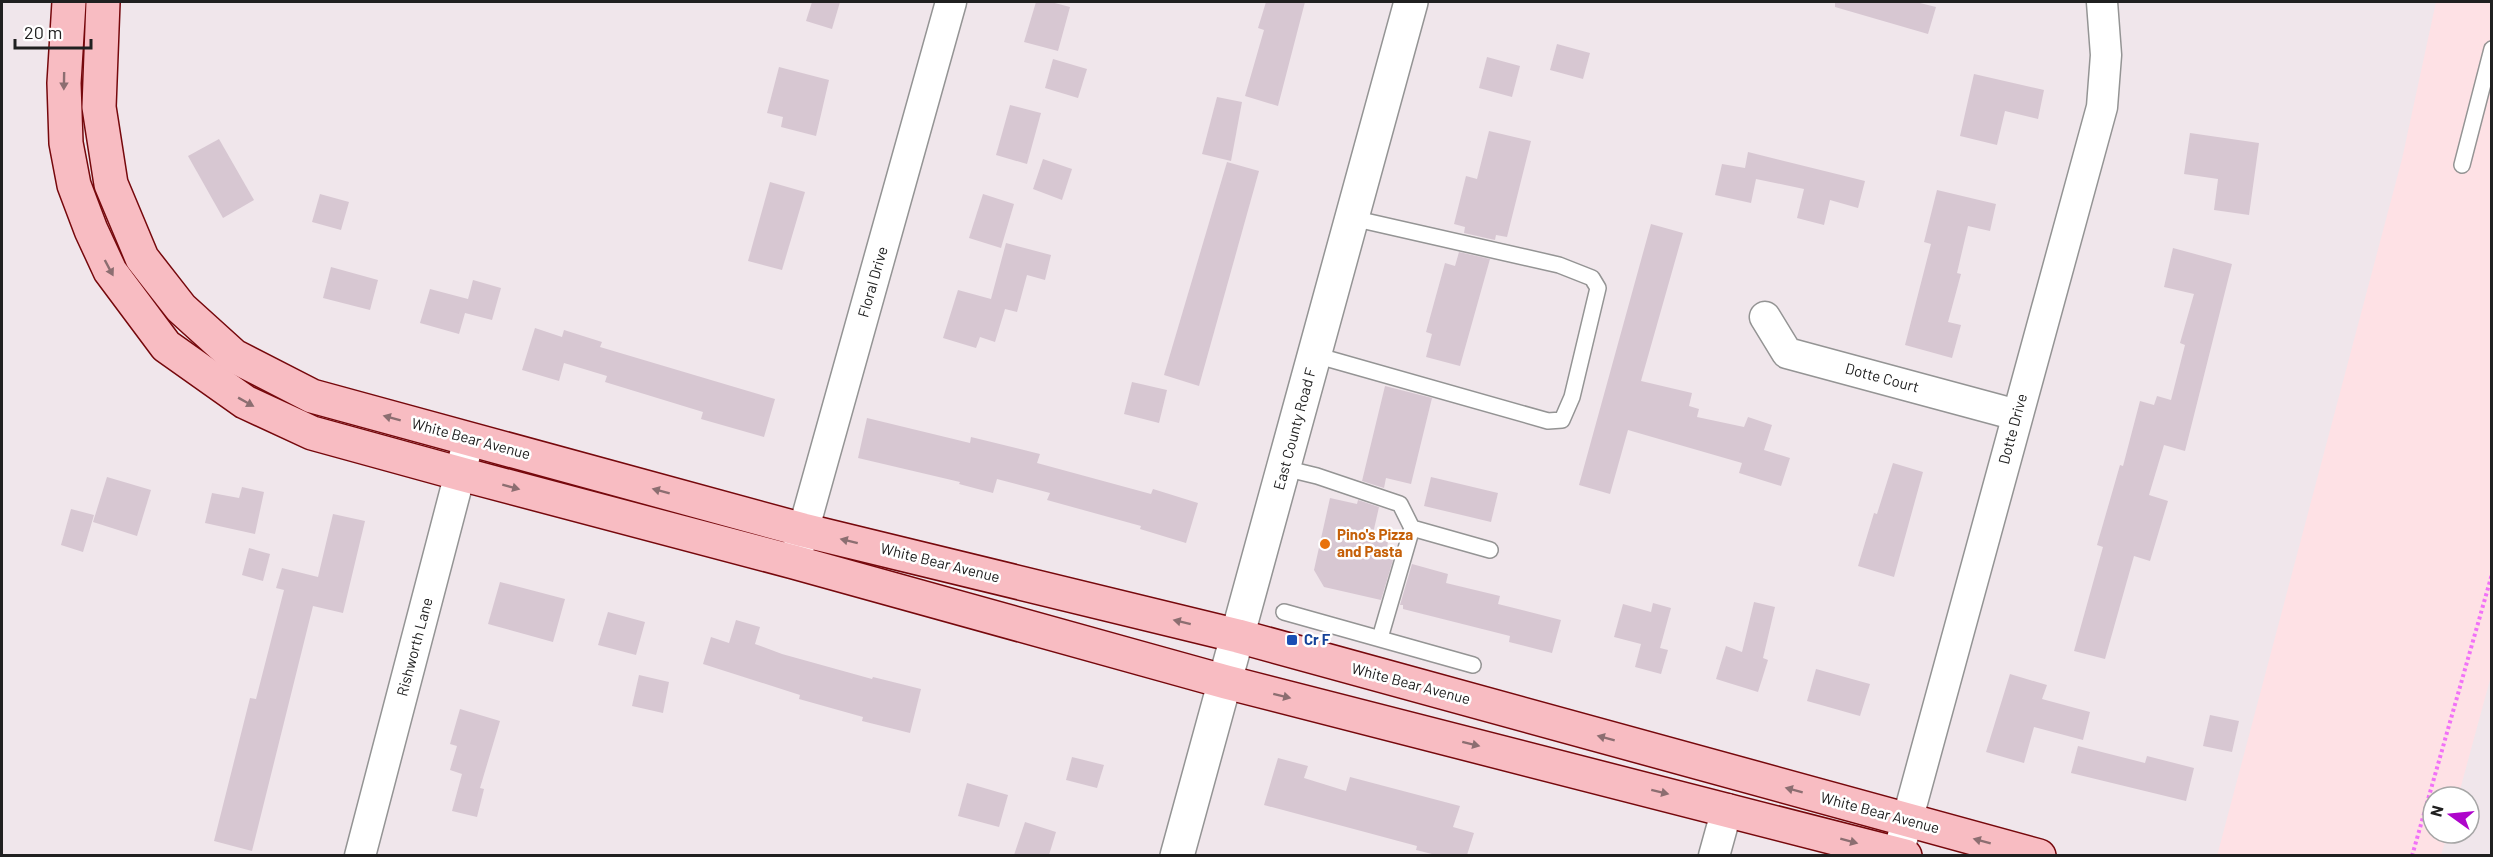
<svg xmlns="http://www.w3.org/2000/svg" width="2493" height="857" font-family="Barlow,sans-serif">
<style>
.education{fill:#fee1e5}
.building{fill:#d7c7d2}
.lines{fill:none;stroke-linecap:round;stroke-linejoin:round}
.service-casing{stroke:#949494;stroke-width:18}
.minor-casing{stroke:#949494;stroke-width:33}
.tertiary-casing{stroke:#949494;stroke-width:36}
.secondary-casing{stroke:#76080c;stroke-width:36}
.path{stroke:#f171f7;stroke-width:4;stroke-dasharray:3 3;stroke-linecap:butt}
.service{stroke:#fff;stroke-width:15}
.minor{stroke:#fff;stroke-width:30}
.tertiary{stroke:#fff;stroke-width:33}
.secondary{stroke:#f8bcc2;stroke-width:33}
.oneway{fill:#8c6e71}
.food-dot{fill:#e8710a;stroke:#fff;stroke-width:2}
.transit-dot{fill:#1a4fb4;stroke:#fff;stroke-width:2}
.labels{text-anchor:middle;stroke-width:5;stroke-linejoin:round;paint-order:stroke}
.street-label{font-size:15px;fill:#202020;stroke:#fff}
.food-label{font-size:15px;font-weight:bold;fill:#c56008;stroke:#fff;text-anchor:start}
.transit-label{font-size:15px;font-weight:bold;fill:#164399;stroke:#fff;text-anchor:start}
</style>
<rect width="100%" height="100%" fill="#f0e6eb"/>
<polygon class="education" points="2436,2 2491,2 2491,676 2458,797 2433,797 2433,833 2448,833 2441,855 2217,856 2402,159"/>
<g class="building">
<polygon points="812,2 840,2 832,29 806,21"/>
<polygon points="1036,2 1051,2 1070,7 1058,51 1024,42"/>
<polygon points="1266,2 1305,2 1278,106 1245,96 1264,30 1258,28"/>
<polygon points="1835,2 1916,2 1936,7 1928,34 1835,7"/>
<polygon points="1557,44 1590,53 1583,79 1550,70"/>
<polygon points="1487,57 1520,66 1512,97 1479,88"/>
<polygon points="1053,59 1087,69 1078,98 1045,88"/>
<polygon points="779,67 829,80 816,136 781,127 783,117 767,113"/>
<polygon points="1974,74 2044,90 2038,119 2005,111 1997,145 1960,136"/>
<polygon points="1217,97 1242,102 1231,161 1202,154"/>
<polygon points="1010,105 1041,113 1027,164 996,155"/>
<polygon points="1489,131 1531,141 1507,237 1496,235 1495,240 1464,233 1465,227 1454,224 1466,176 1477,179"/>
<polygon points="2190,133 2259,143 2249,215 2214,210 2218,179 2184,174"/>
<polygon points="219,139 254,200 223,218 188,156"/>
<polygon points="1748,152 1865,181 1858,208 1830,200 1824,225 1797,218 1804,189 1756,179 1751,203 1715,195 1722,164 1745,168"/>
<polygon points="1043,159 1072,169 1062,200 1033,189"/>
<polygon points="1227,162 1259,171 1199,386 1164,375"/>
<polygon points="770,182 805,192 782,270 748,261"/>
<polygon points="1937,190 1996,204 1990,231 1968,226 1957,273 1961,274 1948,322 1961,325 1952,358 1905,345 1931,244 1924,242"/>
<polygon points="320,194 349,202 341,230 312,222"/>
<polygon points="983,194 1014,204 1001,248 969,238"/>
<polygon points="1651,224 1683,233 1641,381 1692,393 1689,406 1699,409 1697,417 1744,427 1748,417 1772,425 1764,450 1790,458 1781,486 1739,473 1742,463 1628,430 1610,494 1579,485"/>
<polygon points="1006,243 1051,255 1045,280 1027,275 1017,312 1005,309 995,342 980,337 976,348 943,338 958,290 991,299"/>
<polygon points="2173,248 2232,264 2185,451 2164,445 2149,495 2168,501 2150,561 2134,556 2105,659 2074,651 2103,547 2097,545 2120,465 2123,466 2140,401 2154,405 2157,396 2171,400 2185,345 2180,343 2194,294 2164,287"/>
<polygon points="1459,252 1490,259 1460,366 1426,357 1432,334 1426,332 1445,263 1455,266"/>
<polygon points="331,267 378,280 370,310 323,298"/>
<polygon points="473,280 501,288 492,320 465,313 459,334 420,323 430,289 468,299"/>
<polygon points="535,328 562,337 564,330 602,342 600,347 775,399 764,437 701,419 703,412 605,382 607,376 564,363 559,381 522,370"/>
<polygon points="1132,382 1167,390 1159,423 1124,414"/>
<polygon points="1385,386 1432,398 1411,484 1386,478 1384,488 1362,481"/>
<polygon points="867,418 970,443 971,437 1040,454 1037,463 1151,494 1153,489 1198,503 1186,543 1140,529 1141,526 1047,500 1050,493 997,479 993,493 959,484 960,482 858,458"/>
<polygon points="1893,463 1923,472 1894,577 1858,566 1874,513 1877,514"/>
<polygon points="107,477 151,490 137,536 93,522"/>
<polygon points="1431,477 1498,493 1491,522 1424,506"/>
<polygon points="242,487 264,492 255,534 205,523 212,493 239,498"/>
<polygon points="1330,498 1357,504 1358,500 1379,507 1372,538 1388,542 1385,557 1393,560 1381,600 1324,587 1314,570"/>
<polygon points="71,509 94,515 83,552 61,545"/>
<polygon points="333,514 365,521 343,613 313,606 252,851 214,841 250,698 256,699 284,590 276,588 282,568 318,577"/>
<polygon points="249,548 270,554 263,581 242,575"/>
<polygon points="1412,564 1448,574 1446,583 1500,596 1498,604 1561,620 1552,653 1509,642 1510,636 1403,609 1403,605 1400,605"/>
<polygon points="500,582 565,599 553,642 488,624"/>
<polygon points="1754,602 1775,607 1763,658 1768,660 1758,692 1716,679 1726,646 1742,652"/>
<polygon points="1653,603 1671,608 1660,648 1668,650 1661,674 1635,667 1641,644 1614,637 1623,604 1651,612"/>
<polygon points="608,612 645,622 636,655 598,645"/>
<polygon points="736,620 760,627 755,644 782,654 872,679 873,677 921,689 910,733 862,721 863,717 799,699 800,695 703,664 711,637 729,643"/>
<polygon points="1816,669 1870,684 1860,716 1807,701"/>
<polygon points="2010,674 2047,685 2042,699 2090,712 2083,740 2034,727 2024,763 1986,752"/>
<polygon points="639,675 669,682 663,713 632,706"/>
<polygon points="460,709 500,721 480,788 484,789 477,817 452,811 462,774 450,770 457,746 450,744"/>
<polygon points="2210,715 2239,721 2232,752 2203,746"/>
<polygon points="2078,746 2145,763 2147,756 2194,768 2186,801 2071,773"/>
<polygon points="1072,757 1104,765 1097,788 1066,780"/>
<polygon points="1278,758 1308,766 1304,778 1346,791 1350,777 1460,806 1453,827 1474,833 1467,855 1436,855 1416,850 1417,846 1264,805"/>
<polygon points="967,783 1008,795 999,827 958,816"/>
<polygon points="1025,822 1056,832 1049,855 1014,855"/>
</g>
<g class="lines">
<g class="service-casing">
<g id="service">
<polyline points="2462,165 2492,49"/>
<polyline points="1315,355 1548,421 1562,420 1572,397 1598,288 1592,278 1559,265 1352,218"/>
<polyline points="1284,468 1317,476 1400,504 1412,528 1490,550"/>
<polyline points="1284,612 1473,665"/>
<polyline points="1380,638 1412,528"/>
</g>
</g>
<g class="minor-casing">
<g id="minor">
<polyline points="1765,317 1787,353 2017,415"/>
<polyline points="797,553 951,2"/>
<polyline points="1898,854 2102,107 2106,55 2102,2"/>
<polyline points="360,856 469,439"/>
<polyline points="1714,856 1727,809"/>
</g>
</g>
<g class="tertiary-casing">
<polyline id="tertiary" points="1177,856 1411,2"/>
</g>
<g class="secondary-casing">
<g id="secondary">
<polyline points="69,2 64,83 66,143 74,185 91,230 110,271 166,346 245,402 312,433 461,474 794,562 1226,682 1905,856"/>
<polyline points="103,2 99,107 111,184 142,258 181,308 234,356 312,396 803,530 1238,636 2039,856"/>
</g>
</g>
<polyline class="path" points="2412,856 2492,574"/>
<use href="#service" class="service"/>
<use href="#minor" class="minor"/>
<use href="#tertiary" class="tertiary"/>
<use href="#secondary" class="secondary"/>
</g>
<defs><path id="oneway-solid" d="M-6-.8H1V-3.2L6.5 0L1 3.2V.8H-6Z" transform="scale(1.5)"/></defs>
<g class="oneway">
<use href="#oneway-solid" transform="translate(64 81) rotate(91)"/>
<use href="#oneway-solid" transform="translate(109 268) rotate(62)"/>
<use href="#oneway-solid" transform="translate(246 402) rotate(29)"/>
<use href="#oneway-solid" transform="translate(392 418) rotate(-165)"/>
<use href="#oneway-solid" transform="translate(511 487) rotate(15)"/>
<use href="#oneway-solid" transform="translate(661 491) rotate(-165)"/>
<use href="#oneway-solid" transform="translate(849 541) rotate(-166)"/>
<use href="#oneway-solid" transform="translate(1182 622) rotate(-166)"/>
<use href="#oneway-solid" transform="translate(1282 696) rotate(14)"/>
<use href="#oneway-solid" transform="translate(1606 738) rotate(-165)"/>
<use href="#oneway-solid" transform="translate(1471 744) rotate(14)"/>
<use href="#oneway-solid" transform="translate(1794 790) rotate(-165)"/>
<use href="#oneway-solid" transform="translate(1660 792) rotate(14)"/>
<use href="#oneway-solid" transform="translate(1849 841) rotate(15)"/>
<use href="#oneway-solid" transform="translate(1982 841) rotate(-165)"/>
</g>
<circle class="food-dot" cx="1325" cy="544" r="6"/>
<rect class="transit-dot" x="1286" y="634" width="12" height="12" rx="3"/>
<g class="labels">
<g class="street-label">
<text transform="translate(873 282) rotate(-74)" y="5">Floral Drive</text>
<text transform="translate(1882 378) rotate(15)" y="5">Dotte Court</text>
<text transform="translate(1295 429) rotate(-75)" y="5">East County Road F</text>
<text transform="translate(2013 429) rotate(-75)" y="5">Dotte Drive</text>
<text transform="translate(471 439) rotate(15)" y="5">White Bear Avenue</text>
<text transform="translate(940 563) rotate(14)" y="5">White Bear Avenue</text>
<text transform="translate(415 647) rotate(-75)" y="5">Rishworth Lane</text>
<text transform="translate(1411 684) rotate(15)" y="5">White Bear Avenue</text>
<text transform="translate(1880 813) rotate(15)" y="5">White Bear Avenue</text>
</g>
<g class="food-label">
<text x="1337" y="540">Pino's Pizza<tspan x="1337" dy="17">and Pasta</tspan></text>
</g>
<g class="transit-label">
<text x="1304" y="645">Cr F</text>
</g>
</g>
<rect width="2493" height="857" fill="none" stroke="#202020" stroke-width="6"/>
<g transform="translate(2451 815) rotate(285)"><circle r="28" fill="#ffffff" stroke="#a6a6a6" stroke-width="1.5"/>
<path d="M0-4.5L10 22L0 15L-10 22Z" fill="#ae05cb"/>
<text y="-9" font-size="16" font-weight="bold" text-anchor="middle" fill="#202020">N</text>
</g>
<path d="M15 39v9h76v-9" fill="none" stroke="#202020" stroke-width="3"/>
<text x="24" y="39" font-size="18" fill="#202020" stroke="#ffffff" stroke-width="4.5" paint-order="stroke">20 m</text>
</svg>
